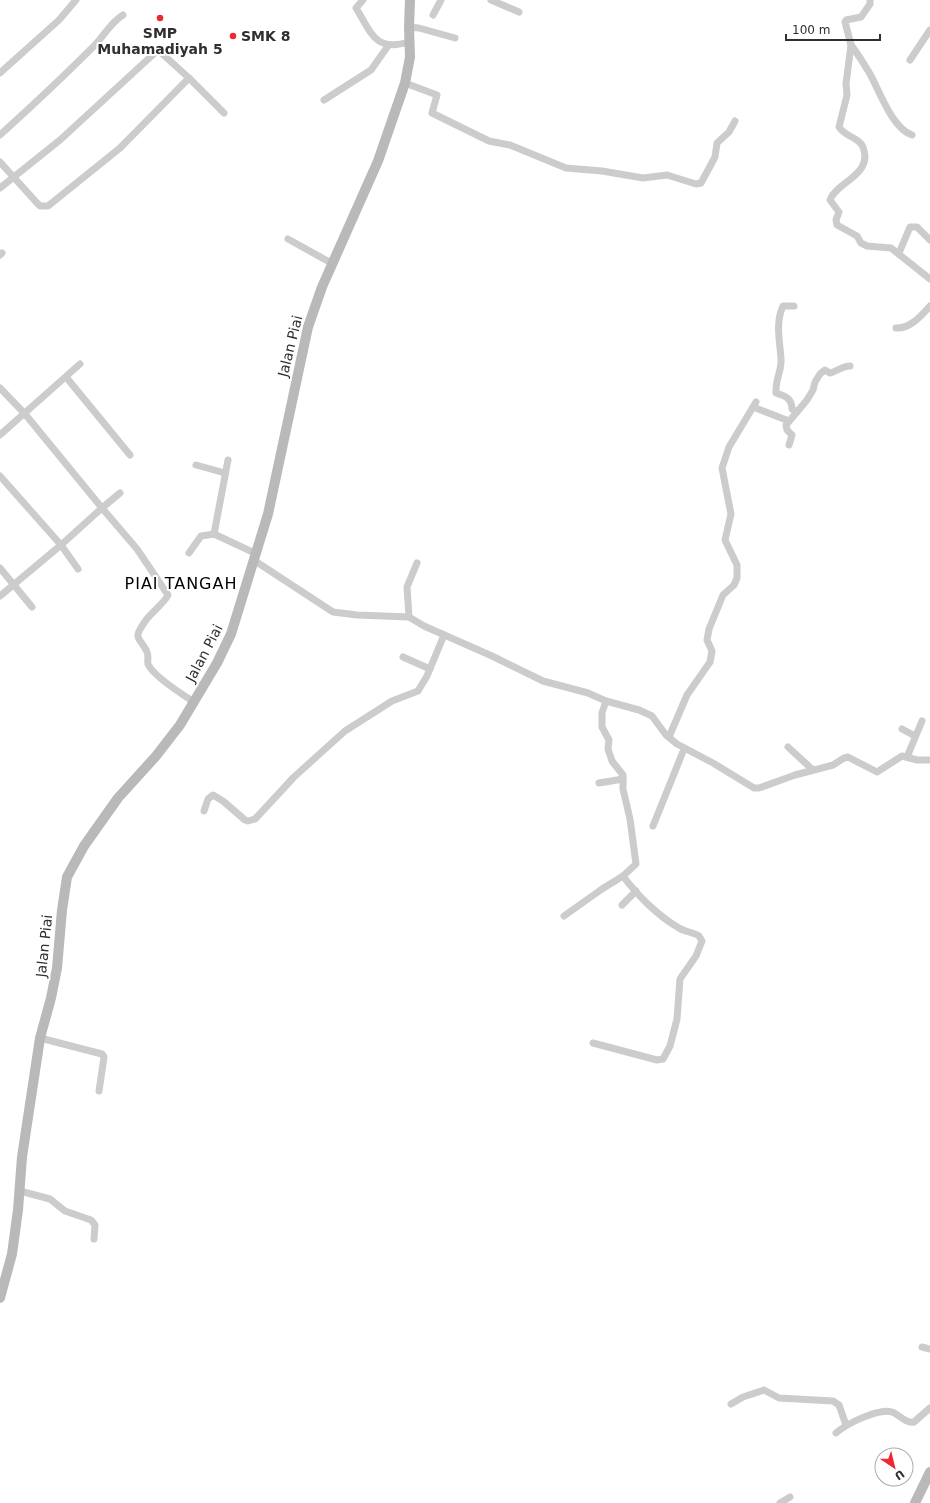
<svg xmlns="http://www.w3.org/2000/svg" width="930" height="1503" font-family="'DejaVu Sans',sans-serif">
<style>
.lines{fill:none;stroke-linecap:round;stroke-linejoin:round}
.street{stroke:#ccc;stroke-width:7}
.secondary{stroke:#b9b9b9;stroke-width:10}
.poi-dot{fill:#ee2935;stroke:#fff;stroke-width:1.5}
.labels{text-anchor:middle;stroke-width:4;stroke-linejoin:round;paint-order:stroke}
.poi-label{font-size:14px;font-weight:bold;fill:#2f2f2f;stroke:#fff}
.street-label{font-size:14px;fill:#2f2f2f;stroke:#fff}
.quarter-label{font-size:16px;letter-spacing:1px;fill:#000;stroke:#fff}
</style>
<rect width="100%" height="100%" fill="#fff"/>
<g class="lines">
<g class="street">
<path d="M363,0L356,8C372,34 375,52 409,42"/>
<polyline points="491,0 519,12"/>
<path d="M870,0V4L861,17L846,20L845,22L851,45L846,84L847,95L839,127C845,137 859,137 863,147C874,175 836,182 830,200L839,212L836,220L837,225L857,236L861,243L867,246L891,248L930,279"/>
<polyline points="433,15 441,0"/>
<polyline points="409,27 419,28 455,38"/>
<path d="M851,45C858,54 864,64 870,74C880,92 892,128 912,135"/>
<polyline points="910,60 930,30"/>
<polyline points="0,73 59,20 76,0"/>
<polyline points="189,78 224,113"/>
<polyline points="405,83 437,95 432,113 489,141 510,145 566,168 602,171 643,178 667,175 696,184 701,183 715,157 717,143 729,132 735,121"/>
<polyline points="324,100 371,70 388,46"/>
<path d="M0,135C32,106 63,77 94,46C104,36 110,23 123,15"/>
<polyline points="0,162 37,203 40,206 48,206 120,148 189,78 158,50 60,140 0,188"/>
<polyline points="288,239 333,264"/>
<polyline points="899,253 910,227 917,227 930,240"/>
<polyline points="0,255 2,253"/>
<path d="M794,306H783C775,323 780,342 781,359C782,371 775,379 776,393C785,396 792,398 792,409L797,412"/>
<path d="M896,328C910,329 921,316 930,306"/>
<polyline points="66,377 130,455"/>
<polyline points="0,388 25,414 102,508 61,545 0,596"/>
<polyline points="753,407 789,421"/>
<polyline points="0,435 80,364"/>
<path d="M789,445L792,435L787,430L786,425L807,400L813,390L815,382L820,374L825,370L830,373C838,371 842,366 850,366"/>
<polyline points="196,465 225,473"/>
<polyline points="0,476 61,545 78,569"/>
<path d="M120,493L102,508L137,549L168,595C166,601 151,613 146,620C131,641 140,636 147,652C149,656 147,661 148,664C153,676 183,695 194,702"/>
<polyline points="214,534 257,554"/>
<polyline points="189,553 201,536 214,534 228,460"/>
<polyline points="255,561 333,612 357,615 409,617 424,626 492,656 543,681 588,693 606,701 639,710 652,716 666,735 677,744 713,763 754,788 759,788 795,775 833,765 844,758 848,757 877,772 902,756 917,760 930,760"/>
<polyline points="0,568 32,607"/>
<polyline points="409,617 407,587 417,563"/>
<polyline points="403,657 430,669"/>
<polyline points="902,729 915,736"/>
<polyline points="669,737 687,695 710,662 712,651 707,640 709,629 723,595 734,585 737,578 737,565 725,540 731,514 722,468 729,447 756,402"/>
<polyline points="788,747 813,770"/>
<polyline points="907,757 922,721"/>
<polyline points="599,783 623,779"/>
<polyline points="204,811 208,799 213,795 223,801 245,820 248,821 255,819 294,777 345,731 392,701 418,691 427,676 444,635"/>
<polyline points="653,826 684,749"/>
<polyline points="622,905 636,891"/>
<polyline points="564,916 602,889 623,876 636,864 630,819 623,789 623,775 612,761 608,749 609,740 602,727 602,713 606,701"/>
<polyline points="40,1038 102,1054 104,1057 99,1091"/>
<path d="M593,1043L657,1060L663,1059L670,1046L677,1019L680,979L696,956L702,941L699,936C693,932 685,932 679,928C658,916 637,895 623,876"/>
<polyline points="20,1191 50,1199 65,1211 91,1220 95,1225 94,1239"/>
<polyline points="922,1347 930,1349"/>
<polyline points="731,1404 743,1397 764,1390 779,1398 833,1401 839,1405 846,1425"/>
<path d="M836,1433C846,1424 878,1408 892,1412C900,1415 906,1424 914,1422L930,1408"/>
<polyline points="780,1503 790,1497"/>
</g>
<g class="secondary">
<polyline points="0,1298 12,1254 18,1210 22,1157 40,1038 51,998 57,968 62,910 67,877 84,846 118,798 156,756 180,725 217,663 231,634 268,514 308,327 322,287 378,161 405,83 410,57 409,27 410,0"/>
<polyline points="915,1503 930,1472"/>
</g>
</g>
<g class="poi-dot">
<circle cx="160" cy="18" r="4"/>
<circle cx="233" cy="36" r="4"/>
</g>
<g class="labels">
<g class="poi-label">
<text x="160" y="38">SMP<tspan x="160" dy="16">Muhamadiyah 5</tspan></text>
<text x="241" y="41" text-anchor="start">SMK 8</text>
</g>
<g class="street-label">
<text transform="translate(290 346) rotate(-76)" y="5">Jalan Piai</text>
<text transform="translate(204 653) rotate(-62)" y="5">Jalan Piai</text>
<text transform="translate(44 946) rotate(-84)" y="5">Jalan Piai</text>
</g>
<g class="quarter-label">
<text x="181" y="589">PIAI TANGAH</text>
</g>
</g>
<g transform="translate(894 1467) rotate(145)"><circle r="19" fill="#ffffff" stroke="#acacac"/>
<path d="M0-3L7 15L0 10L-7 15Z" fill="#ee2935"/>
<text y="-6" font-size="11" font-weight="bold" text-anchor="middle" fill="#2f2f2f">U</text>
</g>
<path d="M786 34v6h94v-6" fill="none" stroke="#2f2f2f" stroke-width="2"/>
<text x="792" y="34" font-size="12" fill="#2f2f2f" stroke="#ffffff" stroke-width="3" paint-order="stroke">100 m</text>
</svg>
